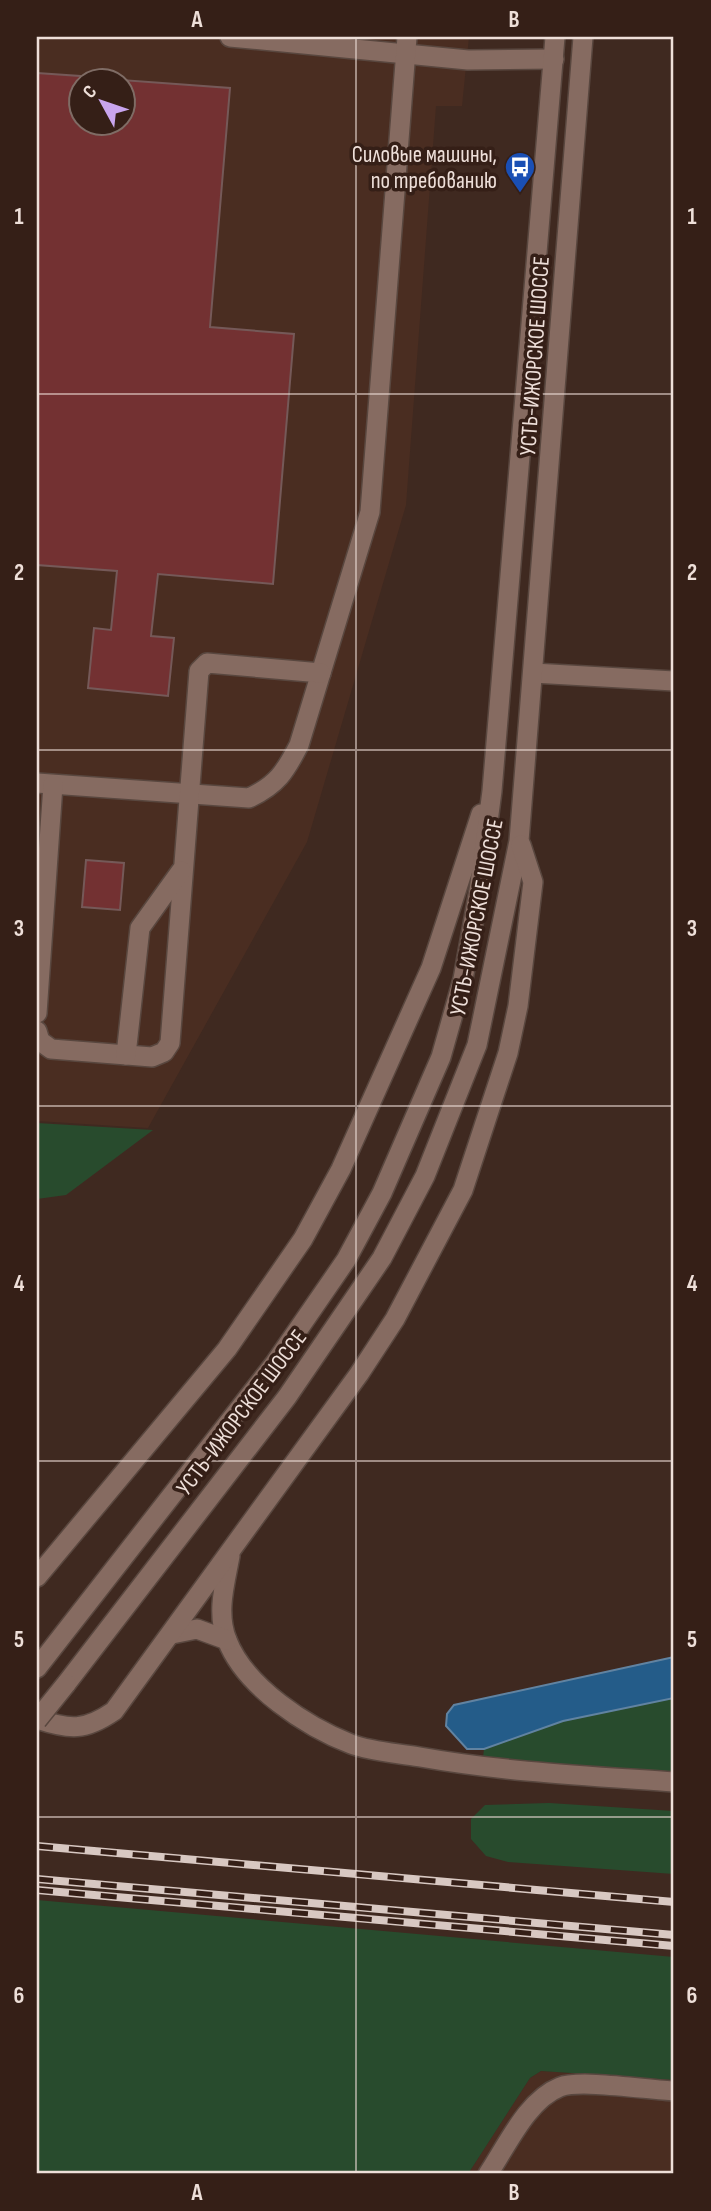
<svg xmlns="http://www.w3.org/2000/svg" width="711" height="2211" font-family="'Sofia Sans Condensed',sans-serif">
<style>
.built{fill:#4a2d21;fill-rule:evenodd}
.green{fill:#284b2d}
.water{fill:#245c89;stroke:#6183a1;stroke-width:2}
.building{fill:#733132;stroke:#755958;stroke-width:2}
.lines{fill:none;stroke-linecap:round;stroke-linejoin:round}
.minor-casing{stroke:#59473f;stroke-width:22}
.minor{stroke:#866b61;stroke-width:19}
.rail-casing{stroke:#d8c8c2;stroke-width:8}
.rail{stroke:#351f17;stroke-width:5;stroke-dasharray:16;stroke-linecap:butt}
.minor-bridge-casing{stroke:#59473f;stroke-width:22;stroke-linecap:butt}
.minor-bridge{stroke:#866b61;stroke-width:19}
.grid{fill:none;stroke:#eedfd9;stroke-width:2;stroke-opacity:0.55}
.labels{text-anchor:middle;stroke-width:7;stroke-linejoin:round;paint-order:stroke}
.poi-label{font-size:23px;fill:#eedfd9;stroke:#351f17;text-anchor:end}
.street-label{font-size:23px;fill:#eedfd9;stroke:#351f17}
.neatline{fill:none;stroke:#eedfd9;stroke-width:2.5}
.grid-label{font-size:23px;text-anchor:middle;font-weight:bold;fill:#eedfd9}
</style>
<rect width="100%" height="100%" fill="#3f2920"/>
<g class="built">
<path d="M37,37H469L462,106H436L406,505L307,842L148,1128L37,1121ZM80,80H122V122H80Z"/>
<polygon points="541,2071 674,2080 674,2174 468,2174 530,2078"/>
</g>
<g class="green">
<polygon points="37,1123 153,1130 66,1195 37,1199"/>
<polygon points="674,1698 674,1779 483,1758 484,1749 563,1721"/>
<polygon points="549,1803 674,1811 674,1874 508,1862 486,1856 471,1839 471,1819 485,1805"/>
<polygon points="37,1900 674,1957 674,2080 541,2071 530,2078 468,2174 37,2174"/>
</g>
<polygon class="water" points="674,1657 674,1698 563,1721 484,1749 467,1749 446,1726 447,1714 454,1705"/>
<g class="building">
<polygon points="37,73 80,76 80,122 122,122 122,80 230,88 210,327 294,334 273,584 158,574 151,636 174,638 168,696 88,688 94,628 111,630 117,571 37,565"/>
<polygon points="86,860 124,863 120,910 82,907"/>
</g>
<g class="lines">
<g class="minor-casing">
<g id="minor">
<polyline points="230,37 468,60 554,59"/>
<polyline points="533,673 674,681"/>
<path d="M37,783L249,798C277,785 285,772 299,745L370,512L407,37"/>
<polyline points="37,1013 53,785"/>
<polyline points="37,1031 40,1041 51,1049 152,1057 164,1052 170,1043 199,671 207,663 321,673"/>
<polyline points="126,1055 140,928 181,871"/>
<path d="M230,1556C225,1583 216,1613 227,1640C245,1687 307,1727 351,1744C372,1752 398,1753 420,1757C504,1772 589,1776 674,1782"/>
<polyline points="37,1577 227,1349 303,1239 341,1169 431,968 481,814"/>
<polyline points="172,1634 197,1629 227,1640"/>
<polyline points="37,1668 275,1363 346,1260 382,1193 441,1057 463,979 479,891 492,791 555,37"/>
<polyline points="66,1684 287,1397 382,1258 425,1176 477,1045 519,841 583,37"/>
<path d="M37,1719C70,1730 85,1731 114,1711L359,1374L395,1319L463,1190L508,1053L518,1006L533,882L521,845"/>
<path d="M488,2174C507,2146 527,2100 560,2087C580,2079 649,2090 674,2091"/>
</g>
</g>
<use href="#minor" class="minor"/>
<g class="rail-casing">
<g id="rail">
<polyline points="37,1846 674,1902"/>
<polyline points="37,1879 674,1935"/>
<polyline points="37,1890 674,1946"/>
</g>
</g>
<use href="#rail" class="rail"/>
<g class="minor-bridge-casing">
<polyline id="minor-bridge" points="37,1720 66,1684"/>
</g>
<use href="#minor-bridge" class="minor-bridge"/>
</g>
<path class="grid" d="M356,37V2174M37,394H674M37,750H674M37,1106H674M37,1461H674M37,1817H674"/>
<defs>
<g id="bus-pin" transform="scale(1.575)"><path d="M0 17L-7.5 6A9.5 9.5 0 1 1 7.5 6Z" fill="#1a4fb4" stroke="#351f17"/><path d="M-5-6H5V4H4V6H2V4H-2V6H-4V4H-5ZM-3.5-4V0h7V-4ZM-3.5 1.2v1.5H-2V1.2ZM2 1.2v1.5H3.5V1.2Z" fill="#fff"/></g>
</defs>
<g fill-rule="evenodd">
<use href="#bus-pin" x="520" y="167"/>
</g>
<g class="labels">
<g class="poi-label">
<text x="497" y="162">Силовые машины,<tspan x="497" dy="26">по требованию</tspan></text>
</g>
<g class="street-label">
<text transform="translate(534 356) rotate(-86)" y="8">УСТЬ-ИЖОРСКОЕ ШОССЕ</text>
<text transform="translate(476 917) rotate(-79)" y="8">УСТЬ-ИЖОРСКОЕ ШОССЕ</text>
<text transform="translate(241 1412) rotate(-53)" y="8">УСТЬ-ИЖОРСКОЕ ШОССЕ</text>
</g>
</g>
<rect width="711" height="2211" fill="none" stroke="#351f17" stroke-width="77"/>
<g transform="translate(102 102) rotate(310)"><circle r="33" fill="#351f17" stroke="#7f6c65" stroke-width="2"/>
<path d="M0-5L12 26L0 18L-12 26Z" fill="#c9a5ee"/>
<text y="-10" font-size="19" font-weight="bold" text-anchor="middle" fill="#eedfd9">С</text>
</g>
<rect x="38" y="38" width="634" height="2134" class="neatline"/>
<g class="grid-label">
<text x="197" y="27">A</text>
<text x="514" y="27">B</text>
<text x="19" y="224">1</text>
<text x="692" y="224">1</text>
<text x="19" y="580">2</text>
<text x="692" y="580">2</text>
<text x="19" y="936">3</text>
<text x="692" y="936">3</text>
<text x="19" y="1291">4</text>
<text x="692" y="1291">4</text>
<text x="19" y="1647">5</text>
<text x="692" y="1647">5</text>
<text x="19" y="2003">6</text>
<text x="692" y="2003">6</text>
<text x="197" y="2200">A</text>
<text x="514" y="2200">B</text>
</g>
</svg>
